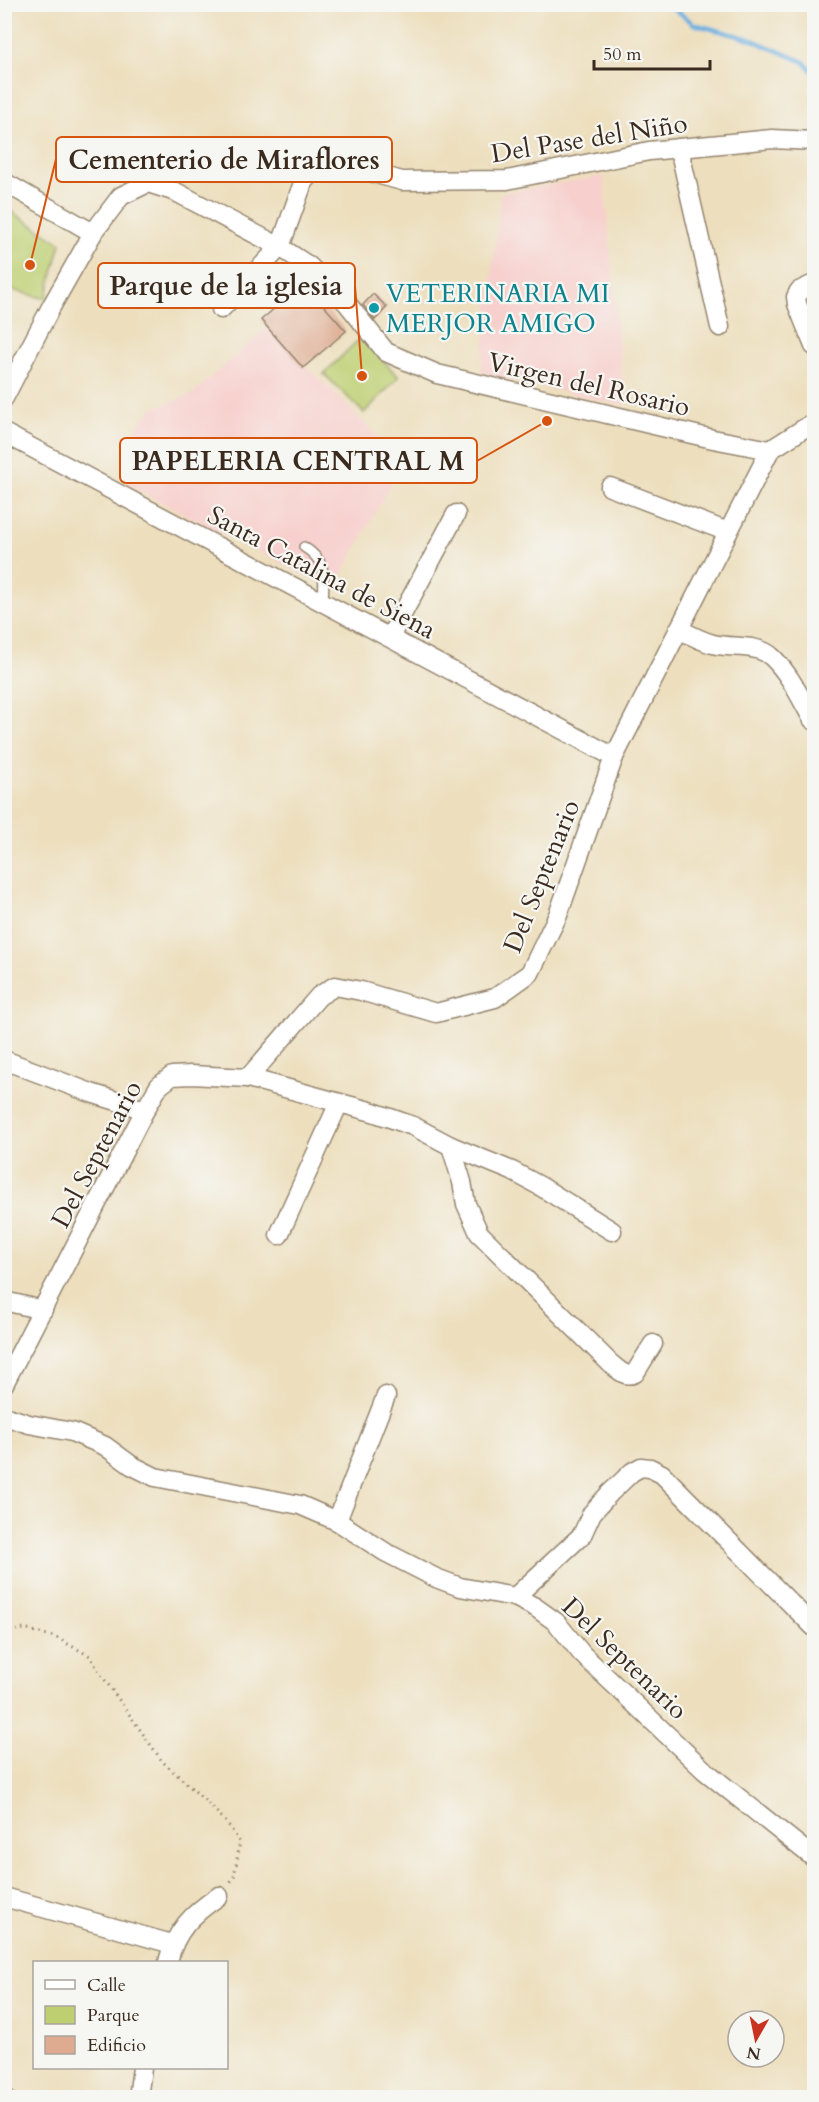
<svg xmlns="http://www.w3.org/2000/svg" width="819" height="2102" font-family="Cardo,serif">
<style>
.built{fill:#f7d0cd}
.green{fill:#becf72;stroke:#7c7c48;stroke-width:1.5}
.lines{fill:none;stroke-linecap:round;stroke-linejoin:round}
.stream{stroke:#68adde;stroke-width:4.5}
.building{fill:#deab91}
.service-casing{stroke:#94846e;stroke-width:12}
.minor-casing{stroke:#94846e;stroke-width:21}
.path{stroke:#94846e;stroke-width:3;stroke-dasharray:1.5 4.5;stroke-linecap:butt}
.service{stroke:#fff;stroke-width:9}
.minor{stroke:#fff;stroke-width:18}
.culture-dot{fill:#0f9aa8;stroke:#f6f6f2;stroke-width:2}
.labels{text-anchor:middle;stroke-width:4.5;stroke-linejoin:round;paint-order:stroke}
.street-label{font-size:26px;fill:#3b2a1e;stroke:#f6f6f2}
.culture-label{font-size:26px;fill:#0d838f;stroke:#f6f6f2;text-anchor:start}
.leader{fill:none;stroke:#d7540e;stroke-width:2}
.callout-dot{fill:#d7540e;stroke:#f6f6f2;stroke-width:2}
.callout{fill:#f6f6f2;stroke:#d7540e;stroke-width:2}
.callout-label{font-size:27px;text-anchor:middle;font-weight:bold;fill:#3b2a1e}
</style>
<rect width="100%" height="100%" fill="#f6f6f2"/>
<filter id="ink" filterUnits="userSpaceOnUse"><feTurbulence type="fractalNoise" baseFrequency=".0167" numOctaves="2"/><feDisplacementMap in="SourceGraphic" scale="12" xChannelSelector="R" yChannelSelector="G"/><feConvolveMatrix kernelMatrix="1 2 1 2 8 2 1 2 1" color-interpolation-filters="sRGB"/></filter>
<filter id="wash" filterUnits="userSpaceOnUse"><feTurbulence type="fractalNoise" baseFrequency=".008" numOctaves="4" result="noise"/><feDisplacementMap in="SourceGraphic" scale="24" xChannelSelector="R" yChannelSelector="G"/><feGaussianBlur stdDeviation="1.35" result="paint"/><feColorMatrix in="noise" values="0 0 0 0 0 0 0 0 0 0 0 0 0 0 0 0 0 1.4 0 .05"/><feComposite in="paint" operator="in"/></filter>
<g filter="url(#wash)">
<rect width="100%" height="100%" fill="#eddfbe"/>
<g class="built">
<polygon points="604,176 624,406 481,373 501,193"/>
<polygon points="267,328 403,461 334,590 127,485 136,428 152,409 192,394"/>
</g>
<g class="green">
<polygon points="4,207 61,243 46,299 5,288"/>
<polygon points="360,338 399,377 364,413 324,374"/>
</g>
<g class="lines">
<polyline class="stream" points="668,4 694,24 750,39 804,62 814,73"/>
</g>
<g id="blocks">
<g class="building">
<polygon points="304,283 346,331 303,368 261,320"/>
<polygon points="373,294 387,307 375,320 363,305"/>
</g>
</g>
</g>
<g filter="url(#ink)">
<use href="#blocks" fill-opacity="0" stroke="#94846e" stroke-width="1.5"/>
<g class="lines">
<g class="service-casing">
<path id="service" d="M304,547C328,562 324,576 323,602"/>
</g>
<g class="minor-casing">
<g id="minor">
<polyline points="679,148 720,327"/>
<polyline points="4,182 93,233"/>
<polyline points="814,284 799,291 796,297 797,304 814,346"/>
<polyline points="221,309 280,247 304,180 321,166 362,170 402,181 507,180 649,151 772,139 814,141"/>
<polyline points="4,398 51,307 93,233 121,196 148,183 176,192 280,247 309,266 346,302 386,352 437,374 713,439 770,450"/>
<polyline points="4,433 614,757"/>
<polyline points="610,487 728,532"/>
<path d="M679,629C690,635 701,641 713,644C732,649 757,643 772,657C790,674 801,699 813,720"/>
<polyline points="390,637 456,514"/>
<polyline points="4,1060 91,1093 145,1110"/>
<path d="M248,1078L373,1112L413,1126L451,1146L462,1182L466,1204L479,1233L611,1364C619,1370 625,1378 635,1373L653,1344"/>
<polyline points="451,1146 512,1171 540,1186 612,1231"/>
<polyline points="279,1235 339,1103"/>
<polyline points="4,1301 43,1310"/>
<polyline points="4,1384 145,1110 159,1086 172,1076 191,1075 248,1078 319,996 335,986 361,991 436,1013 495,998 530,973 558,915 614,757 770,450 814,422"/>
<polyline points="4,1416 29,1424 72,1432 105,1446 131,1465 155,1477 300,1505 337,1521 385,1552 436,1578 460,1587 515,1597 535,1607 556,1622 582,1654 704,1770 814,1858"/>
<polyline points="337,1521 386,1396"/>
<polyline points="515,1597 582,1535 592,1513 610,1493 632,1472 641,1467 650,1468 662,1474 814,1627"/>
<polyline points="4,1897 172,1944"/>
<path d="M168,1962C175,1931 192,1914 219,1896"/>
<polyline points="4,2097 6,2098"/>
<polyline points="138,2098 142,2068"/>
</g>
</g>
<polyline class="path" points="4,1631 25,1629 55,1637 90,1656 98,1670 162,1761 211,1806 227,1823 240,1842 234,1877 229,1884"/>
<use href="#service" class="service"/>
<use href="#minor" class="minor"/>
</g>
</g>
<circle class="culture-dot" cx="374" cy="308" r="6"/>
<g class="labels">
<g class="street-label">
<text transform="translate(589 138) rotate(-9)" y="9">Del Pase del Niño</text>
<text transform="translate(589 384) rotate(13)" y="9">Virgen del Rosario</text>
<text transform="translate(322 572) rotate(28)" y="9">Santa Catalina de Siena</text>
<text transform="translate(541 876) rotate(-68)" y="9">Del Septenario</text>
<text transform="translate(96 1154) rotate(-62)" y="9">Del Septenario</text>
<text transform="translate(625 1658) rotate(44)" y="9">Del Septenario</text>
</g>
<g class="culture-label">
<text x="386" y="302">VETERINARIA MI<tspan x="386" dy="30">MERJOR AMIGO</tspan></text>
</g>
</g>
<path class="leader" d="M30 265L56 159M362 376L355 286M547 421L477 461"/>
<g class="callout-dot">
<circle cx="30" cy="265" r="6"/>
<circle cx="362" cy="376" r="6"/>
<circle cx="547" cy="421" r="6"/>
</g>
<g class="callout">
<rect x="56" y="137" width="336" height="45" rx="6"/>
<rect x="98" y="263" width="257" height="45" rx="6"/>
<rect x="120" y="438" width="357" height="45" rx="6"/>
</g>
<g class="callout-label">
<text x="224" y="169">Cementerio de Miraflores</text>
<text x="226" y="295">Parque de la iglesia</text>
<text x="298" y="470">PAPELERIA CENTRAL M</text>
</g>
<rect width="819" height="2102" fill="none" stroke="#f6f6f2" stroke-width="24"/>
<rect x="33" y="1961" width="195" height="108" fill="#f6f6f2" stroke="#aba49d" stroke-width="1.5"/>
<rect x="45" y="1980" width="30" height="9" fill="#ffffff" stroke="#aba49d" stroke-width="1.5"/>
<text x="87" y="1991" font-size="18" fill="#3b2a1e">Calle</text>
<rect x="45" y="2006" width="30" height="18" fill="#becf72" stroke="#aba49d" stroke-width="1.5"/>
<text x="87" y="2021" font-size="18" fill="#3b2a1e">Parque</text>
<rect x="45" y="2036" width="30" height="18" fill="#deab91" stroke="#aba49d" stroke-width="1.5"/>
<text x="87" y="2051" font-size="18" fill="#3b2a1e">Edificio</text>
<g transform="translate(756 2039) rotate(189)"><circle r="28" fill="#f6f6f2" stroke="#aba49d" stroke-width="1.5"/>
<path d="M0-4.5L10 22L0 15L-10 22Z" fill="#c8321e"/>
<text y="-9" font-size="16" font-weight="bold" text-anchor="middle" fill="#3b2a1e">N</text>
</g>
<path d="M594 60v9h116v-9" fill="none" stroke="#3b2a1e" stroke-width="3"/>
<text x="603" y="60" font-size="18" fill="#3b2a1e" stroke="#f6f6f2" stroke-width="4.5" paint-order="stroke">50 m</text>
</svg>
